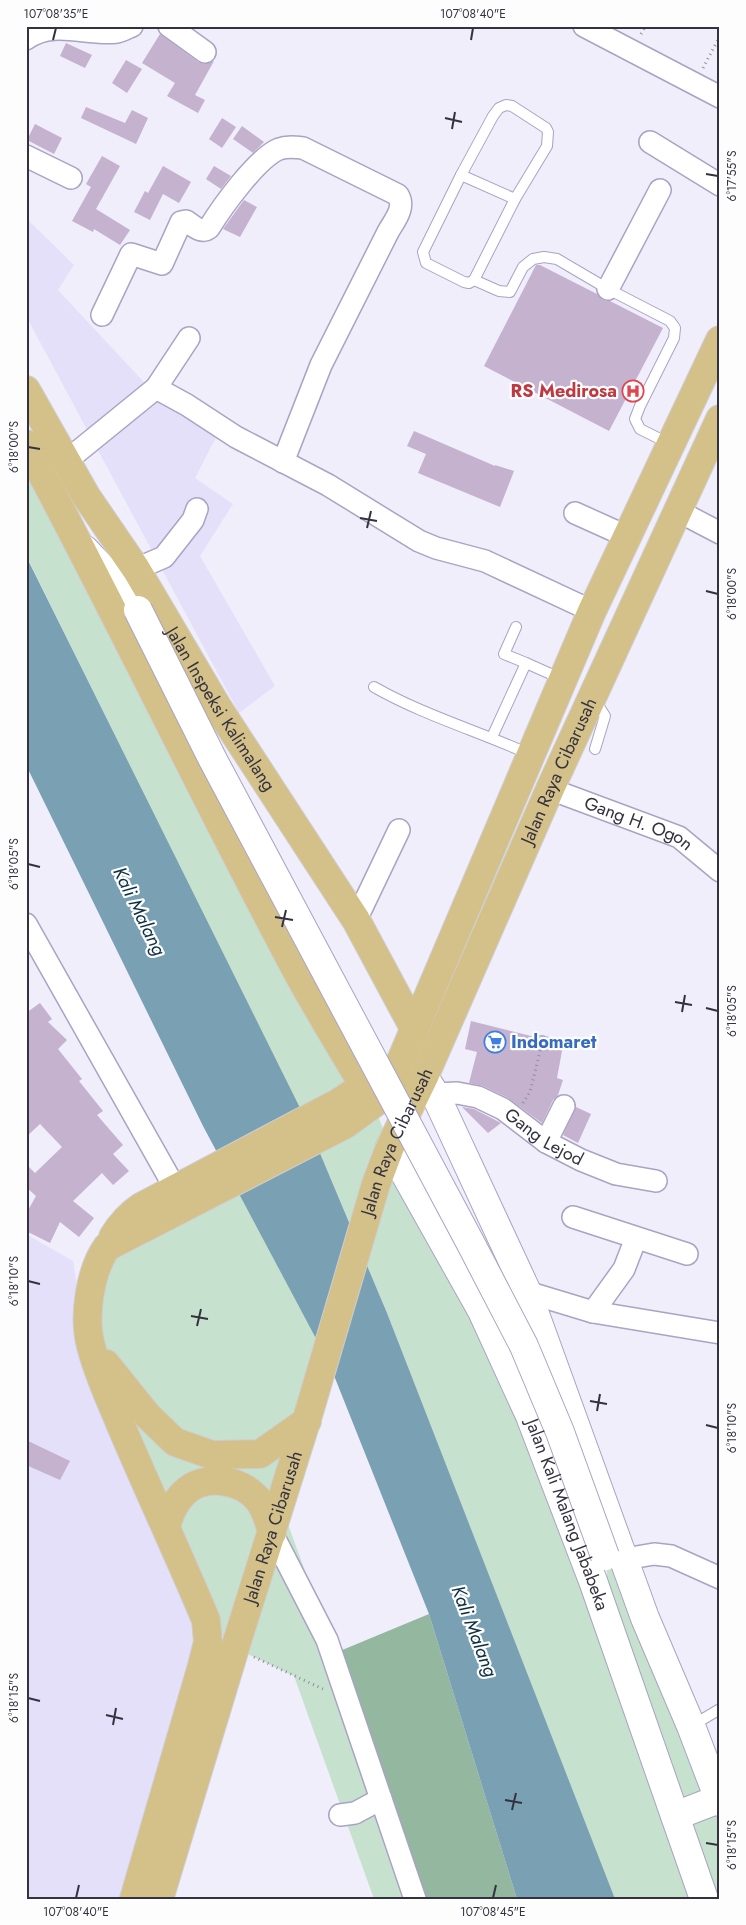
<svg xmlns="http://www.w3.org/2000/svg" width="746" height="1925" font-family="Jost,sans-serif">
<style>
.built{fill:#e5e0f9}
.green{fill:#c6e2cf}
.forest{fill:#94b79f}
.water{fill:#7aa0b4}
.building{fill:#c4b2cf}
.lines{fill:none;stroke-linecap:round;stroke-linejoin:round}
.service-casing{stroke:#aaa3c3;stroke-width:12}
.minor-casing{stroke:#aaa3c3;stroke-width:24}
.secondary-casing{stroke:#aaa3c3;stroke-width:30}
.primary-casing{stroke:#cfced1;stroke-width:30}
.path{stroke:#918e9b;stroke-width:3;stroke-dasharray:1 4;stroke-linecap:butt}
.service{stroke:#fff;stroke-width:10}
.minor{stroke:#fff;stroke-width:21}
.secondary{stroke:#fff;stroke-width:28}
.primary{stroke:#d4c189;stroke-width:28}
.secondary-bridge-casing{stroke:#aaa3c3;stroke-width:30;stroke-linecap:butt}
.secondary-bridge{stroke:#fff;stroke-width:28}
.ticks{fill:none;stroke:#35323f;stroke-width:2}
.labels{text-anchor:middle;stroke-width:4.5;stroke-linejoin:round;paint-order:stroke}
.health-label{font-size:18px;font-weight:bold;fill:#be3a42;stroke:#fdfdfd;text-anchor:end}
.street-label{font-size:18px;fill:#35323f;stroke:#fdfdfd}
.shop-label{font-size:18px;font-weight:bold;fill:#366cbe;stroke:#fdfdfd;text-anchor:start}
.water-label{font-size:19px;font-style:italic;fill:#0c303f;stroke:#fdfdfd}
.neatline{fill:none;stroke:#35323f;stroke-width:2}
.ticks-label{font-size:12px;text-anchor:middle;fill:#35323f}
</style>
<rect width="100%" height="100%" fill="#f0eefb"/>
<g class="built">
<polygon points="26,218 74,265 58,290 155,394 222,426 195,478 233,504 200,556 275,686 239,713 26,316"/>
<polygon points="26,1234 73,1261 88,1357 191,1597 195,1677 119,1899 26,1899"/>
</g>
<polygon class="green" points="26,444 374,1105 390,1147 482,1311 607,1621 607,1561 645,1618 720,1802 720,1899 613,1899 387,1313 360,1248 281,1505 335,1653 416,1899 374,1899 294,1676 235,1648 206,1620 100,1373 100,1258 303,1121 195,898 26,555"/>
<polygon class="forest" points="429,1614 517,1899 416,1899 335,1653"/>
<polygon class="water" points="26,556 306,1120 387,1313 615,1899 517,1899 429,1614 329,1363 203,1126 26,765"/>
<g class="building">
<polygon points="160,34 198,62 204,64 214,61 195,95 205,100 198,113 167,96 175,83 142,63"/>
<polygon points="66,43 92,55 85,68 60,56"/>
<polygon points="126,60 142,69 127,93 112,83"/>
<polygon points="86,107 125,123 132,110 148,118 136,144 81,118"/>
<polygon points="222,118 236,127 222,148 209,139"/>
<polygon points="35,124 62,138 54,154 27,140"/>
<polygon points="242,126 264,142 253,153 233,139"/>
<polygon points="102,156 120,166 96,209 130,230 120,245 94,229 93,232 72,221 91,187 86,184"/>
<polygon points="163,166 191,182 179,203 163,194 150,220 134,212 145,191 148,193"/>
<polygon points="214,166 231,176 221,189 206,179"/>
<polygon points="244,200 257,207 240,237 223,229"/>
<polygon points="536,265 540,265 597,294 603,300 610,301 663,328 609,431 484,366"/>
<polygon points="414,431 495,466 495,465 514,471 500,507 418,473 426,454 407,446"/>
<polygon points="40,1003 52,1019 48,1022 67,1040 58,1049 82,1079 79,1081 103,1111 97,1115 123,1145 113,1154 129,1171 113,1185 102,1173 73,1201 94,1218 79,1237 60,1222 50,1243 26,1231 26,1214 36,1196 26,1187 26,1164 35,1173 62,1147 40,1124 26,1137 26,1013"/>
<polygon points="471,1021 535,1037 536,1034 564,1040 557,1078 563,1080 558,1095 553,1100 542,1123 508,1098 483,1086 469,1083 477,1052 465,1049"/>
<polygon points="462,1107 474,1109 501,1123 488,1133"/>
<polygon points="576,1107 591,1114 578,1143 563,1135"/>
<polygon points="26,1440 70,1461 60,1480 26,1465"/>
</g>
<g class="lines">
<g class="service-casing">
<g id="service">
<polygon points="506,105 512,106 546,128 548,132 547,146 515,199 474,280 469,283 464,282 426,263 423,252 461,175 493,116 499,108"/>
<polyline points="461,175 515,199"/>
<polyline points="474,280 499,291 510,292 523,267 533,259 544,257 557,259 608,289 670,321 675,328 674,338 640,406 635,419 640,429 670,444"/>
<polyline points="526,663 562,679"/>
<path d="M374,687C423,715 478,731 529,754"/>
<polyline points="594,699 605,716 595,749"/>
<polyline points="492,737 526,663 504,654 516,627"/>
<polyline points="693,1725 720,1709"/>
</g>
</g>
<g class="minor-casing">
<g id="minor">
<polyline points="169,26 205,52"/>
<polyline points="584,26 720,97"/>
<path d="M26,39C54,19 86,36 117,32C122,31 127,28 132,26"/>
<polyline points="650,142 720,185"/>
<polyline points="26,156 71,178"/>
<polyline points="608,289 660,190"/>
<path d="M102,315L131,254L162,264L181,222L186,221C194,226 201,234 209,228C222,207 257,158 279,149C287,146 295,147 303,148L398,195C406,208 394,221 388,232L321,365L283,462"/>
<polyline points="156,388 187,405 236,437 328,485 419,541 436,548 485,561 592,611"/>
<polyline points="54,469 65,462 156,388 189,338"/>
<polyline points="678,511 720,533"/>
<polyline points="575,513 626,536"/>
<polyline points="136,569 164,557 193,520 197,509"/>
<path id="s1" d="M550,789L679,837L720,871"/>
<polyline points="356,920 399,830"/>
<polyline points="26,924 175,1188"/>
<path id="s2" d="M435,1094L457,1093L478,1097L503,1109L546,1142L581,1160L616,1174L656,1181"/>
<polyline points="546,1142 564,1106"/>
<polyline points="573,1217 687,1254"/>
<polyline points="527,1292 593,1312 720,1333"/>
<polyline points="593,1312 624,1269 636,1238"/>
<polyline points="272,1533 327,1640 415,1899"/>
<polyline points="625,1559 654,1554 671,1556 720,1578"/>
<polyline points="340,1815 355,1813 381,1799"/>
</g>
</g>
<g class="secondary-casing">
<g id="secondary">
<polyline points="85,550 134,602"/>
<polyline points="424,1077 435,1094 527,1292 645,1618 691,1726 720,1802"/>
<path id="s3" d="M390,1147L482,1311L530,1416L593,1581L704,1899"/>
<polyline points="675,1816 719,1799"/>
</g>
</g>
<g class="primary-casing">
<g id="primary">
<path id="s4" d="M26,390L86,496L136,569L218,708L356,920L414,1028"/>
<path d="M26,444C121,621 206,802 301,979C321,1015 343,1051 364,1086"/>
<path d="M113,1237C121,1224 129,1215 141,1207L336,1104L364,1086L377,1076"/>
<polyline points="106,1364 147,1415 175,1442 212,1455 260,1454 307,1421"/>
<path d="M166,1527C170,1513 174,1503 184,1493C204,1473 243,1479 259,1501C266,1510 269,1522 272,1533"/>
<path d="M134,1899L202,1666L208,1642L206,1620C179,1555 149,1492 122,1428C111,1401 98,1374 91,1346C83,1317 90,1271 107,1247L346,1124L380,1099L394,1077L592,611L720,340"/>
<path id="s5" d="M159,1899L235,1648L309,1412L376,1184L390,1147L424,1077L550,789L720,419"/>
</g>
</g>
<g class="path">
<polyline points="641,34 646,26"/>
<polyline points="703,68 720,36"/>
<polyline points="523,1103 530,1092 544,1035"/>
<polyline points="254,1657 323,1689"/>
</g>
<use href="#service" class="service"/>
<use href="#minor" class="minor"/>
<use href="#secondary" class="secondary"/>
<use href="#primary" class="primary"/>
<g class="secondary-bridge-casing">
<polyline id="secondary-bridge" points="138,610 213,760 471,1244 524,1346 560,1432 605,1556"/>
</g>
<use href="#secondary-bridge" class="secondary-bridge"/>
</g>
<path class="ticks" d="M53,40L56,28M471,40L473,28M445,118L462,122M452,129L455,112M706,174L718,176M28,447L40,449M360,518L377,521M367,528L371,511M706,591L718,594M28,864L40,867M275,917L293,920M282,927L286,910M675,1002L692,1005M706,1008L718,1011M682,1012L685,995M28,1281L40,1284M191,1316L208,1319M197,1326L201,1309M590,1401L607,1404M597,1411L600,1394M706,1425L718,1428M28,1698L40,1701M106,1715L123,1719M113,1725L116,1708M505,1800L522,1803M512,1810L516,1793M706,1843L718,1845M76,1898L79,1885M493,1898L496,1885"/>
<defs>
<g id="hospital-ring" transform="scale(1.125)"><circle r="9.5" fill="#fdfdfd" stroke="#e0444e" stroke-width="1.5"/><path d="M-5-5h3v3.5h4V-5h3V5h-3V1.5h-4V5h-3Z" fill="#e0444e"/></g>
<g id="supermarket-ring" transform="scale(1.125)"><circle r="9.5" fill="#fdfdfd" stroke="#3f7fe0" stroke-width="1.5"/><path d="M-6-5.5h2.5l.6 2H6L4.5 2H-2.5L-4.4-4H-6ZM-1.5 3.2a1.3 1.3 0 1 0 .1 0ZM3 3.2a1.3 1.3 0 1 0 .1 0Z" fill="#3f7fe0"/></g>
</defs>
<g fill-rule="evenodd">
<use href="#hospital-ring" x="633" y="391"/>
<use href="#supermarket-ring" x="495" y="1042"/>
</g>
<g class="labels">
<g class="health-label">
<text x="617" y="397">RS Medirosa</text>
</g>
<g class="street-label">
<text dy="6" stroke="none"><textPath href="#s4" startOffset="374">Jalan Inspeksi Kalimalang</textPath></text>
<text dy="6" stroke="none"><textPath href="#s5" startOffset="1199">Jalan Raya Cibarusah</textPath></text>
<text dy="6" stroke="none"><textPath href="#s1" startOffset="95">Gang H. Ogon</textPath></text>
<text dy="6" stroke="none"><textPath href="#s2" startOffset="121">Gang Lejod</textPath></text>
<text dy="6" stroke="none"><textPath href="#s5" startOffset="794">Jalan Raya Cibarusah</textPath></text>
<text dy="6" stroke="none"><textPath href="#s3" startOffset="409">Jalan Kali Malang Jababeka</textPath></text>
<text dy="6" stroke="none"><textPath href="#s5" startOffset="389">Jalan Raya Cibarusah</textPath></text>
</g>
<g class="shop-label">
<text x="511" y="1048">Indomaret</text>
</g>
<g class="water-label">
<text transform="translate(140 911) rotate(64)" y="7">Kali Malang</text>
<text transform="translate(475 1631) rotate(69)" y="7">Kali Malang</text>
</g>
</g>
<rect width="746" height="1925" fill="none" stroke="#fdfdfd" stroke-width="55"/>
<rect x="28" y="28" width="690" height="1870" class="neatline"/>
<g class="ticks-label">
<text x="56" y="18">107°08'35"E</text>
<text x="473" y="18">107°08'40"E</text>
<text transform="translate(732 176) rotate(-90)" y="4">6°17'55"S</text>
<text transform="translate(14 447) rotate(-90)" y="4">6°18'00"S</text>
<text transform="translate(732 594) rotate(-90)" y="4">6°18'00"S</text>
<text transform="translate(14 864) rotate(-90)" y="4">6°18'05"S</text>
<text transform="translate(732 1011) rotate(-90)" y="4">6°18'05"S</text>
<text transform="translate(14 1281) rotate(-90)" y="4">6°18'10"S</text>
<text transform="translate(732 1428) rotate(-90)" y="4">6°18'10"S</text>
<text transform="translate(14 1698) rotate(-90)" y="4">6°18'15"S</text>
<text transform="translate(732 1845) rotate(-90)" y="4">6°18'15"S</text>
<text x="76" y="1916">107°08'40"E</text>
<text x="493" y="1916">107°08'45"E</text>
</g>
</svg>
